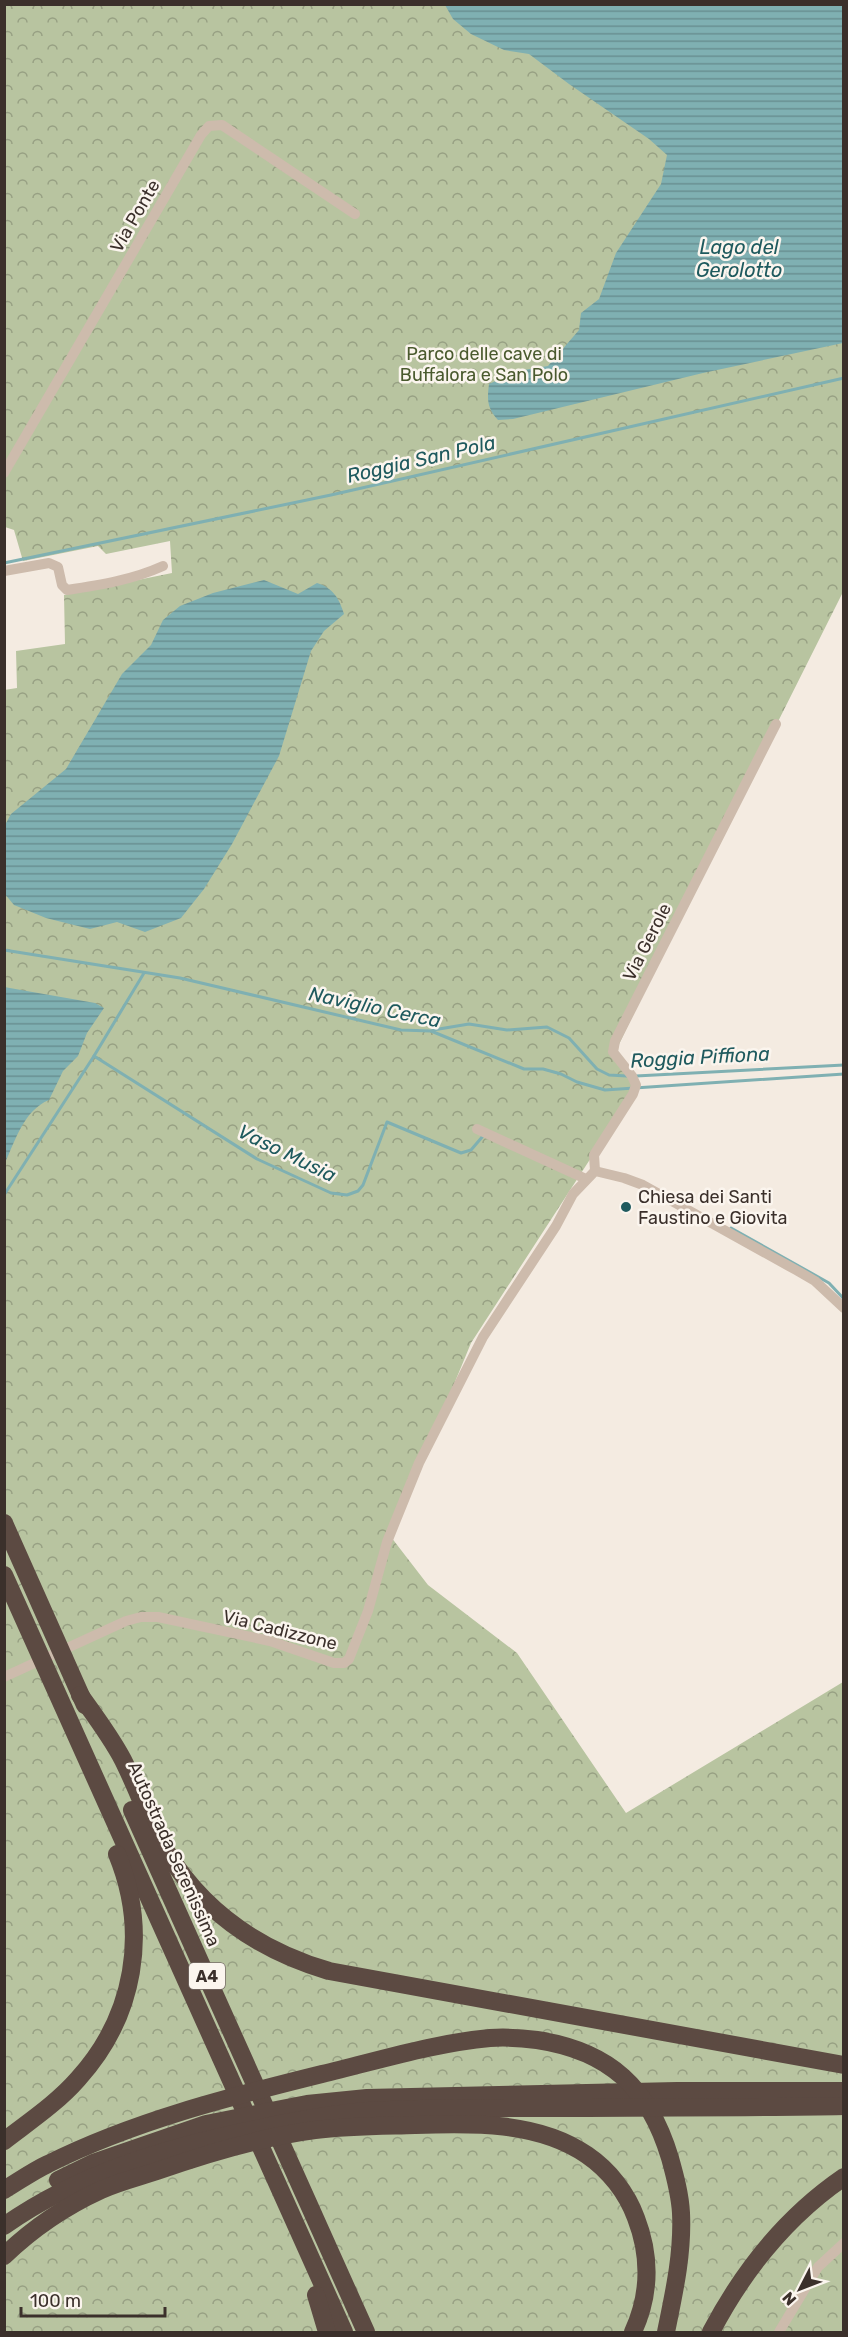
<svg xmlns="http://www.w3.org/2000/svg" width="848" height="2337" font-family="Rubik,sans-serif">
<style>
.forest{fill:url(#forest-crowns)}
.water{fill:url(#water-rules)}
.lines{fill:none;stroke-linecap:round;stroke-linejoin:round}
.stream{stroke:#7fb0b2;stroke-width:3}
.street{stroke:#cdbbac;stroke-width:10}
.highway{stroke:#5c4a42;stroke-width:18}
.poi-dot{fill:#1f5a5e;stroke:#fbf5ee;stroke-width:2}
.labels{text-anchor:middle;stroke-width:5;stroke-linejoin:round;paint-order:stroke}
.shield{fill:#fbf5ee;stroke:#756b66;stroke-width:1.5}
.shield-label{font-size:16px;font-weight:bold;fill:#3b302b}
.street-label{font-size:18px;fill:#3b302b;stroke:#fbf5ee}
.park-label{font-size:18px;fill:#4a5a2e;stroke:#fbf5ee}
.poi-label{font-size:18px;fill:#3b302b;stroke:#fbf5ee;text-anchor:start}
.water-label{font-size:20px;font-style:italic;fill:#1f5a5e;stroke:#fbf5ee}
</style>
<defs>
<pattern id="forest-crowns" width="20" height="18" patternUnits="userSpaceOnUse" patternTransform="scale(1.5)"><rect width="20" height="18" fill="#b8c4a0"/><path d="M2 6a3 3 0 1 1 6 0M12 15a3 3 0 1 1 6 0" fill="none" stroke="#97a083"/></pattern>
<pattern id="water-rules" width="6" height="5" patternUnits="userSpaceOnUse" patternTransform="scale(1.5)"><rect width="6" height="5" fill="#7fb0b2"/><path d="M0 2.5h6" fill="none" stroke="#699091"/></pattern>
</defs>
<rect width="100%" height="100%" fill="#f4ebe1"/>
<polygon class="forest" points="5,5 843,5 843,592 665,947 614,1055 635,1081 633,1093 471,1343 391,1537 428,1585 517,1653 626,1813 843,1682 843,2332 5,2332 4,690 17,688 16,651 65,644 64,595 172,573 170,541 106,554 98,546 23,561 14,530 5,527"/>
<g class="water">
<path d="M445,5H843V343L703,373L513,419L498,420C487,408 487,400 489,384L518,371L548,366L579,330L581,313L599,299L616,253L661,184L667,155L649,139L569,84L529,54L504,50L471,34L453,19Z"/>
<path d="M264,580L298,594L317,583C333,588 339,598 344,614L324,631L311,651L279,756L232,844L204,889L181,918L145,932L117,922L90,929L46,918L14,905L4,893L5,825L11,814L66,769L122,674L151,645L163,620L180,606L213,593Z"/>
<path d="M4,987L95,1003L104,1008L87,1033L78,1056L63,1071L49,1100C24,1110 15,1141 5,1163Z"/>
</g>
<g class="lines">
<g class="stream">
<polyline points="4,563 331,495 844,378"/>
<polyline points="4,950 180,978 401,1030 431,1031 524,1069 543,1069 561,1074 577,1082 605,1090 844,1074"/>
<polyline points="433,1030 469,1024 507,1030 547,1027 569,1038 597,1069 609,1075 627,1076"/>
<polyline points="94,1056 144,973"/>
<polyline points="636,1076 844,1065"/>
<polyline points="4,1195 94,1056 257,1159 331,1193 347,1195 358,1191 363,1185 387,1122 461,1153 471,1150 483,1136"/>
<polyline points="731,1228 829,1283 844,1299"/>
</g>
<g class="street">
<polyline points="4,473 201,135 209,126 222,125 355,214"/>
<path d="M4,571L49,563L58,567L62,585L67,590C100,585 132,580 163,566"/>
<polyline points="477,1129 586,1179"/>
<polyline points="595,1171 594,1155 633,1094 636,1085 632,1076 613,1052 615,1041 776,724"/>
<polyline points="4,1677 126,1621 141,1617 158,1617 270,1641 334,1663 344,1663 349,1659 368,1611 387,1542 419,1463 483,1337 556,1226 573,1194 595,1171 624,1178 643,1185 796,1270 815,1281 844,1308"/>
<polyline points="779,2332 818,2267 844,2243"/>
</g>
<g class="highway">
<polyline points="4,1523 85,1705"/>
<polyline points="4,1575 344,2332"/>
<path d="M80,1695C95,1716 111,1737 123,1760C138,1790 149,1823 166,1851C204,1913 261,1951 329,1971L844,2065"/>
<polyline points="132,1810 366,2332"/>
<path d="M4,2141C30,2121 57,2103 78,2079C135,2016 149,1932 117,1854"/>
<polyline points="58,2180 93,2163 206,2124 307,2104 367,2098 677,2091 844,2091"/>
<path d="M4,2190C19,2181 33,2171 48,2164C134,2121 229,2097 322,2074C377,2061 434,2043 490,2038C506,2037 522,2038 537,2040C610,2051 649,2088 670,2158C675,2176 680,2194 681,2213C683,2253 674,2293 666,2332"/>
<path d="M4,2226C79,2173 168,2147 256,2129C293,2121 330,2114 368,2111C434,2107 501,2108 567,2108C659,2107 751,2108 844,2106"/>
<path d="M4,2256C32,2229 66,2206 101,2190C119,2182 139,2177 157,2171C208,2153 261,2137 315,2130C348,2126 382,2126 415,2125C471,2123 538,2121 587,2155C609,2170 627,2193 636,2218C651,2257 650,2295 633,2332"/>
<polyline points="316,2295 327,2332"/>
<path d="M711,2332C743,2271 787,2216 844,2177"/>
</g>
</g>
<circle class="poi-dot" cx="626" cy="1207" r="6"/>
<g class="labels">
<rect class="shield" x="189" y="1963" width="36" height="26" rx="4.5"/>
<g class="shield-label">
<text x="207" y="1982">A4</text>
</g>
<g class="street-label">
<text transform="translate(135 216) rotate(-60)" y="6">Via Ponte</text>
<text transform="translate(647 942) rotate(-63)" y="6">Via Gerole</text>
<text transform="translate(280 1630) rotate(14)" y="6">Via Cadizzone</text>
<text transform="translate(174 1854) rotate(66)" y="6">Autostrada Serenissima</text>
</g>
<g class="park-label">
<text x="484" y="360">Parco delle cave di<tspan x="484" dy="21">Buffalora e San Polo</tspan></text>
</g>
<g class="poi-label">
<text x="638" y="1203">Chiesa dei Santi<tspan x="638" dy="21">Faustino e Giovita</tspan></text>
</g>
<g class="water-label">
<text x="739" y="254">Lago del<tspan x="739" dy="23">Gerolotto</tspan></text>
<text transform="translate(421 459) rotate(-13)" y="7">Roggia San Pola</text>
<text transform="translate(375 1007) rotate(12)" y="7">Naviglio Cerca</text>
<text transform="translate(700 1057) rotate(-3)" y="7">Roggia Piffiona</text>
<text transform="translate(287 1153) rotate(26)" y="7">Vaso Musia</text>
</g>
</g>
<rect width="848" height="2337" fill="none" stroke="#3b302b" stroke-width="12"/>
<g transform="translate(800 2289) rotate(228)" stroke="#fbf5ee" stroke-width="4.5" paint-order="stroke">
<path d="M0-4.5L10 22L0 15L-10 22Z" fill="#3b302b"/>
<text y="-9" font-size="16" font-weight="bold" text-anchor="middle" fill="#3b302b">N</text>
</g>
<path d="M21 2307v9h144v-9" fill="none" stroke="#3b302b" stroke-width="3"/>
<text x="30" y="2307" font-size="18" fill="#3b302b" stroke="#fbf5ee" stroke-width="4.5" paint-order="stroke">100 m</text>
</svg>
